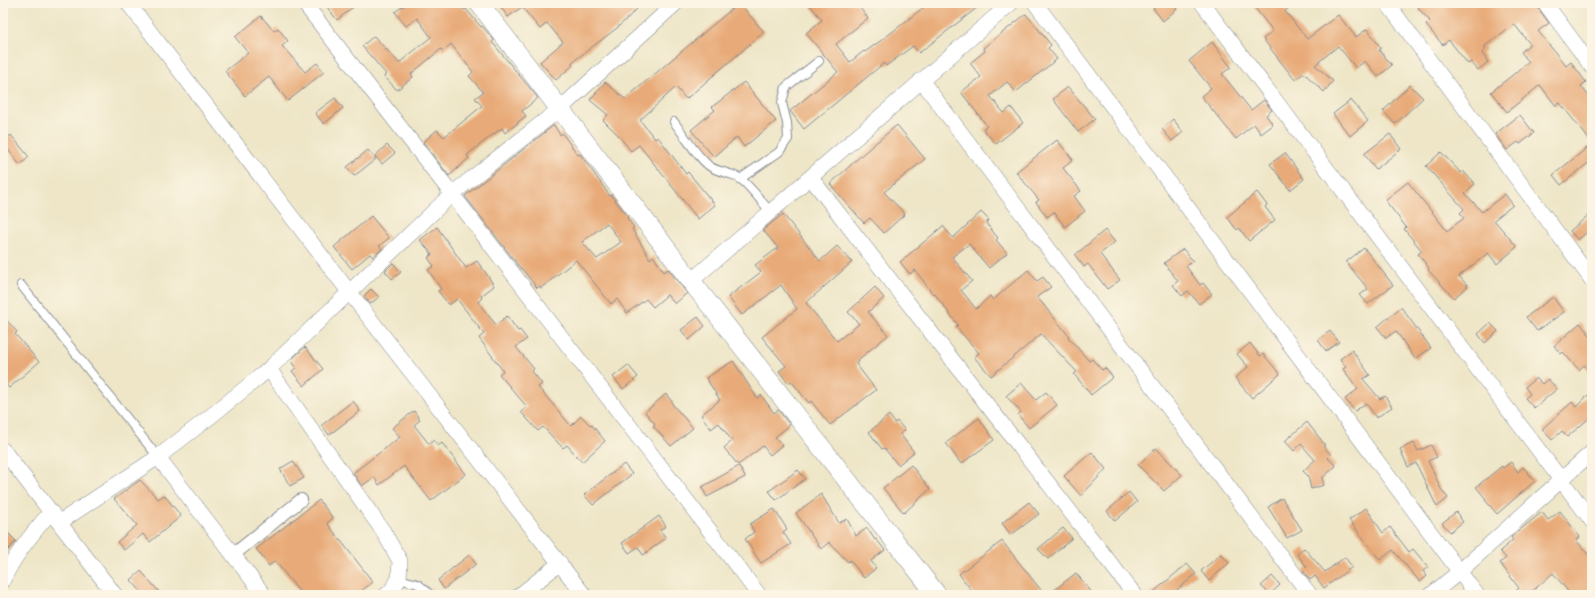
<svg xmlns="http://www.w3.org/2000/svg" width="1595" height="598" font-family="Mali,sans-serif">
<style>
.building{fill:#e8aa78;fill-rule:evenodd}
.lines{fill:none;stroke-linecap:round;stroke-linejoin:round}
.service-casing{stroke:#848a92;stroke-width:10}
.pedestrian-casing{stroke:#848a92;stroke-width:14}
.minor-casing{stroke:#848a92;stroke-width:16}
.tertiary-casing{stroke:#848a92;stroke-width:20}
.service{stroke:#fff;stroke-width:8}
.pedestrian{stroke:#fff;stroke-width:12}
.minor{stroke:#fff;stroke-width:15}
.tertiary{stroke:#fff;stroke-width:19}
</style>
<rect width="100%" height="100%" fill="#fcf5e5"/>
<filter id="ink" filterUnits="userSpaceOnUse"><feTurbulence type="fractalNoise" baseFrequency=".025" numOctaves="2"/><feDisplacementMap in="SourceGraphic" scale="8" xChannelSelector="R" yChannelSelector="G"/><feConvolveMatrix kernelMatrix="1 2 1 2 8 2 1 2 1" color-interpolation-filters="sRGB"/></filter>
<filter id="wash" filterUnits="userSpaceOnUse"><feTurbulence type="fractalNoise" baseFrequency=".012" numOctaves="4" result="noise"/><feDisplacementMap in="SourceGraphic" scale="16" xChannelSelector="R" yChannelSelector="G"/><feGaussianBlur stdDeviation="0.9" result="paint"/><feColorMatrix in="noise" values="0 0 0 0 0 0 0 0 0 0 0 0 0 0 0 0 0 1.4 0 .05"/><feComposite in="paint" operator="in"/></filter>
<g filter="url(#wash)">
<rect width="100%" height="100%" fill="#eee6c7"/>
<g id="blocks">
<g class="building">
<polygon points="324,3 358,3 337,20"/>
<polygon points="407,3 458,3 464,10 466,9 481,27 482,26 494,40 492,42 538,98 522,111 526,116 518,122 518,123 505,133 502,128 490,137 467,155 469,158 449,176 423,142 437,130 444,137 482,106 475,98 483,92 469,76 473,72 451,44 443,51 441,49 411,74 413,77 397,90 384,76 386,74 362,46 374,36 399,63 431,37 417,18 406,26 395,12"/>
<polygon points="498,3 632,3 637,9 617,28 571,63 573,65 556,80 540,62 563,42 547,23 540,29 522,7 508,17"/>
<polygon points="739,3 764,32 686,99 676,87 640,120 655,139 658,137 686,174 688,172 715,205 698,219 639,145 631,151 618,135 603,120 608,115 590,100 605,82 625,99"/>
<polygon points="808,3 856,3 868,18 836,44 850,62 864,51 865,52 887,36 929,3 983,3 919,53 913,46 886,66 884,63 804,129 790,111 838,72 806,33 822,20"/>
<polygon points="1160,3 1173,3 1177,9 1163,21 1153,8"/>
<polygon points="1251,3 1295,3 1285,11 1307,39 1338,15 1356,37 1367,29 1381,48 1379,50 1392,65 1378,77 1365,61 1356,68 1338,46 1315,65 1333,81 1324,92 1304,73 1295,80 1263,39 1273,31"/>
<polygon points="1424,3 1536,3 1538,8 1549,23 1538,31 1566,66 1571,62 1586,82 1581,86 1592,100 1592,143 1560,103 1556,106 1540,85 1507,112 1491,92 1529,62 1521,52 1530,44 1514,24 1484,47 1486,49 1482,53 1488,62 1478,70 1471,62 1468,64 1449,40 1443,45 1426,25 1430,21 1418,8"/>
<polygon points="1026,14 1051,45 1048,48 1057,59 1016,92 1007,82 990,96 1004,113 1011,107 1023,123 996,144 983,129 987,126 961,92 981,77 970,63 985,51 983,48"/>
<polygon points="261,16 274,31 278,28 288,41 282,46 305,72 317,63 324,72 288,101 269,77 245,96 225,71 248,53 235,37"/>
<polygon points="1212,42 1231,67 1222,74 1251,110 1264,100 1272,110 1266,115 1273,125 1261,134 1254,124 1236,139 1201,96 1211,88 1189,61"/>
<polygon points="744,82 776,121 744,147 737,137 714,157 691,130 715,110 712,107"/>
<polygon points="1410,85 1423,98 1395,124 1383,111"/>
<polygon points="1068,87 1095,119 1078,132 1053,99"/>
<polygon points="335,98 343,108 324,124 315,113"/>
<polygon points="1351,100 1368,121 1350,136 1333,114"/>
<polygon points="1520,115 1534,133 1520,144 1518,142 1507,150 1495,134"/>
<polygon points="1173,119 1183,132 1172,141 1162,129"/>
<path d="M554,125L560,135L562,133L578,155L580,154L610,196L611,195L628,217L627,218L634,227L632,229L650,259L653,256L664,272L668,269L687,293L675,304L667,295L653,307L646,299L627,313L617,299L611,304L576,260L541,288L540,286L537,288L522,269H521L465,196ZM607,223L621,242L597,259L582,242Z"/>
<polygon points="897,125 925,159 884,192 905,214 884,233 870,218 864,223 830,184 865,152"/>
<polygon points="1390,134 1401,149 1376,169 1364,154"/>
<polygon points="11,135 29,157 20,165 3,143 3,141"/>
<polygon points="1057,140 1073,160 1063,168 1081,191 1074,196 1085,211 1065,227 1054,212 1047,217 1036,202 1039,200 1016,172"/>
<polygon points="1592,144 1592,160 1561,185 1553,175"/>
<polygon points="387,145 395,153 382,164 375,156"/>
<polygon points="368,150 376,159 354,176 347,167"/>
<polygon points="1441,152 1461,173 1463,171 1475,184 1465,193 1482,212 1505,194 1513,205 1494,220 1517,247 1497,264 1488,253 1459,276 1468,286 1454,298 1428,270 1429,268 1418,254 1422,251 1404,229 1406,227 1385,200 1408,182 1447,231 1464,218 1460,213 1464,209 1426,166"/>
<polygon points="1285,153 1304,179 1290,190 1270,164"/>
<polygon points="1257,192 1267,205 1265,207 1275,220 1249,241 1239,228 1237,230 1227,217"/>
<polygon points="981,212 989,220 986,223 998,238 996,240 1007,253 989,268 969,244 952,257 972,281 961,290 976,309 990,296 993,300 1028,270 1037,281 1043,277 1051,287 1037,297 1069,336 1068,337 1089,361 1092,359 1102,370 1105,368 1113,377 1091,395 1074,374 1077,372 1041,334 991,376 974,357 979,353 956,327 958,325 934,293 933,294 915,270 910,274 900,262 943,226 953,238"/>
<polygon points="1592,212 1592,228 1578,240 1570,231"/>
<polygon points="783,214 820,261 837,246 852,262 806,303 837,341 859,324 848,312 875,287 884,298 868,312 888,335 858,360 859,362 856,364 876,390 830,425 811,401 809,403 791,381 788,383 779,371 786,366 762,337 797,309 781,285 742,315 728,297 761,272 755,265 778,248 763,230"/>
<polygon points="371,216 389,238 379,246 382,249 373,257 370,254 352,269 334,247"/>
<polygon points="437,227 466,268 477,261 488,276 494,286 481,296 482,298 478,302 496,325 507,316 518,331 520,330 527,339 516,347 534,369 532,371 542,384 538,387 571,426 581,416 591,426 592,425 605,441 582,462 567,445 563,448 543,427 538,431 521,412 527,407 499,374 503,371 479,338 484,334 457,299 449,305 438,291 441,289 428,270 434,266 428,258 432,254 420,240"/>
<polygon points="1105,230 1115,242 1100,254 1120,280 1107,289 1088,264 1084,267 1075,255"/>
<polygon points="1364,248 1393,285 1368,304 1360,295 1368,289 1346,262"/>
<polygon points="1183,249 1193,261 1186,266 1200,285 1203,283 1212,294 1199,304 1188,291 1182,296 1173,285 1178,281 1164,263"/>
<polygon points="393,263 401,272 392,279 385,271"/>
<polygon points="371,289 379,297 370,304 364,296"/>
<polygon points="1553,297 1564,312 1537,331 1526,317"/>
<polygon points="1401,307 1431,348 1415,359 1396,331 1386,338 1377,327"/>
<polygon points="3,316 17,332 15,334 39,362 9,388 3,381"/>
<polygon points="698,317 705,326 689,340 681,330"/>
<polygon points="1490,323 1498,331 1485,343 1478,334"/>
<polygon points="1580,323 1592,338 1592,374 1584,365 1579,370 1563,352 1561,354 1554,346"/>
<polygon points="1330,331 1339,342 1326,351 1318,340"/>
<polygon points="1250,343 1260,356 1263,354 1280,374 1252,398 1235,378 1248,367 1237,354"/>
<polygon points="305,347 323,369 304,386 292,371 296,368 292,363 294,361 292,359"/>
<polygon points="1352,350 1370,375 1363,379 1380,399 1385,396 1392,407 1376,418 1366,403 1355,411 1345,399 1358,389 1343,369 1346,367 1340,359"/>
<polygon points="733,361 757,398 761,395 774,413 778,410 790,425 775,437 782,445 770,455 763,446 738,465 724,448 732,441 719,423 711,429 701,415 720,400 706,378"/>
<polygon points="628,365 638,377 623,389 613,377"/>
<polygon points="1536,378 1542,384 1548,379 1557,389 1534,408 1525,398 1530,394 1525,387"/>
<polygon points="1021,383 1036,400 1046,392 1057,405 1029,428 1018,415 1021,412 1006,396"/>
<polygon points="1592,391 1592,416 1567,437 1562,431 1552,440 1542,429 1572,402 1576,407"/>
<polygon points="666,394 673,403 672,404 693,428 671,446 653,426 655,424 645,412"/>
<polygon points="353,401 360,411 329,435 322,425"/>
<polygon points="414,411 420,420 414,425 429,444 434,440 438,446 442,443 466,474 431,501 404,466 379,485 374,477 362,486 353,473 400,437 392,428"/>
<polygon points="889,415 895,423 897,421 905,430 900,434 914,452 898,465 884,448 882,449 869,432"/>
<polygon points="979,418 994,440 961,464 946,443"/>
<polygon points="1307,422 1325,445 1323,446 1331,455 1328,458 1336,466 1322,478 1324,485 1311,489 1308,476 1303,471 1315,460 1301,444 1294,451 1285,441"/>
<polygon points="1414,443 1418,451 1431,445 1437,457 1428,461 1441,489 1448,498 1437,507 1416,463 1408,467 1400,449"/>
<polygon points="1156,448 1182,475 1164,491 1138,465"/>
<polygon points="1092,452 1106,469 1081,496 1064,476"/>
<polygon points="293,461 304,478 290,486 280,469"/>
<polygon points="1511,462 1518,472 1523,467 1535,481 1497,514 1485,500 1486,499 1476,487 1502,466 1503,468"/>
<polygon points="624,464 632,474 593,505 584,495"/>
<polygon points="911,465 930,489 904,513 883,488"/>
<polygon points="739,466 745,477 707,497 702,487"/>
<polygon points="798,470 805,479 776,500 769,491"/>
<polygon points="140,480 158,499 164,495 181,516 150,542 143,534 124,550 117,542 137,525 114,499"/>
<polygon points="1129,492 1137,502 1115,521 1107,511"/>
<polygon points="821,494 839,523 847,519 856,536 867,528 875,540 876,539 885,550 871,561 876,568 864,578 850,560 848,562 829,542 821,549 796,513"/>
<polygon points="1282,498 1302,530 1287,538 1268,507"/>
<polygon points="319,500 333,518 327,523 373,582 356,595 302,595 275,561 269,566 256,549"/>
<polygon points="1029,502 1039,514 1011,535 1002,523"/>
<polygon points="1366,508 1383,533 1390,527 1409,552 1413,549 1428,567 1423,571 1427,576 1420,582 1393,550 1380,560 1349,520"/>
<polygon points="774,509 787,529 783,532 791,544 761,563 745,539 754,532 750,524"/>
<polygon points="1560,511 1580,537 1576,540 1592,559 1592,595 1571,595 1553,573 1528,595 1511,595 1519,588 1500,563 1506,558 1500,551 1513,540 1511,537 1542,512 1548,520"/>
<polygon points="1456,512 1463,522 1450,532 1442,523"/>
<polygon points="659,516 666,526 660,530 666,538 643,555 638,547 629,553 622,543"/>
<polygon points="3,528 16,541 3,556"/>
<polygon points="1063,528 1072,538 1048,559 1038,549"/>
<polygon points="1002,541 1045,595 975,595 959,574"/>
<polygon points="1304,548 1325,572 1345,557 1352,567 1324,588 1315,576 1310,580 1303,571 1307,567 1297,554"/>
<polygon points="1221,554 1229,563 1209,581 1201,571"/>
<polygon points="469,555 476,564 444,589 438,580"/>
<polygon points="1187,564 1196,574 1171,595 1150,595"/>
<polygon points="141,571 162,595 144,595 131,580"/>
<polygon points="1076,573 1094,595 1048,595"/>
<polygon points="1272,576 1280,585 1270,594 1261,586"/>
</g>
</g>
</g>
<g filter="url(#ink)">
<use href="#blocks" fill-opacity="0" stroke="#848a92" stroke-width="1"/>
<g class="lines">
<g class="service-casing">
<g id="service">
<path d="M674,122C685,136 695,154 708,165C718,173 730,172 739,178C749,184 762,203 771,212"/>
<polyline points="740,179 779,152 788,139 787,123 782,103 786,87 819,61"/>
<polyline points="21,285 158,457"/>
<polyline points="399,579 418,584 431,595"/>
</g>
</g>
<g class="pedestrian-casing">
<polyline id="pedestrian" points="233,555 301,500"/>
</g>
<g class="minor-casing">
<g id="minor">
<polyline points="128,3 350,293 584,595"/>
<polyline points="304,3 452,194 759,595"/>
<polyline points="1035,3 1477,595"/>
<polyline points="1202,3 1592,521"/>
<polyline points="1387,3 1592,280"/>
<polyline points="1545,3 1592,67"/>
<polyline points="921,80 1310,595"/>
<polyline points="811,178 1135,595"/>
<polyline points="691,281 1011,3"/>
<polyline points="269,369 383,531 400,561 399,579 391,591 386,595"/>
<polyline points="3,450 115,595"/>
<polyline points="158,457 264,595"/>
<polyline points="60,522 158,457 216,412 269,369 452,194 561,108 676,3"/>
<path d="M3,580C14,556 34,531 51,512"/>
<polyline points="520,595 560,563"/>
<polyline points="1431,595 1459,572 1592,452"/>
</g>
</g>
<g class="tertiary-casing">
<polyline id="tertiary" points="479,3 691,281 937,595"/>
</g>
<use href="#service" class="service"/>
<use href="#pedestrian" class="pedestrian"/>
<use href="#minor" class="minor"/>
<use href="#tertiary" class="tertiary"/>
</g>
</g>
<rect width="1595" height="598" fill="none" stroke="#fcf5e5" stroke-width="16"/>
</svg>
